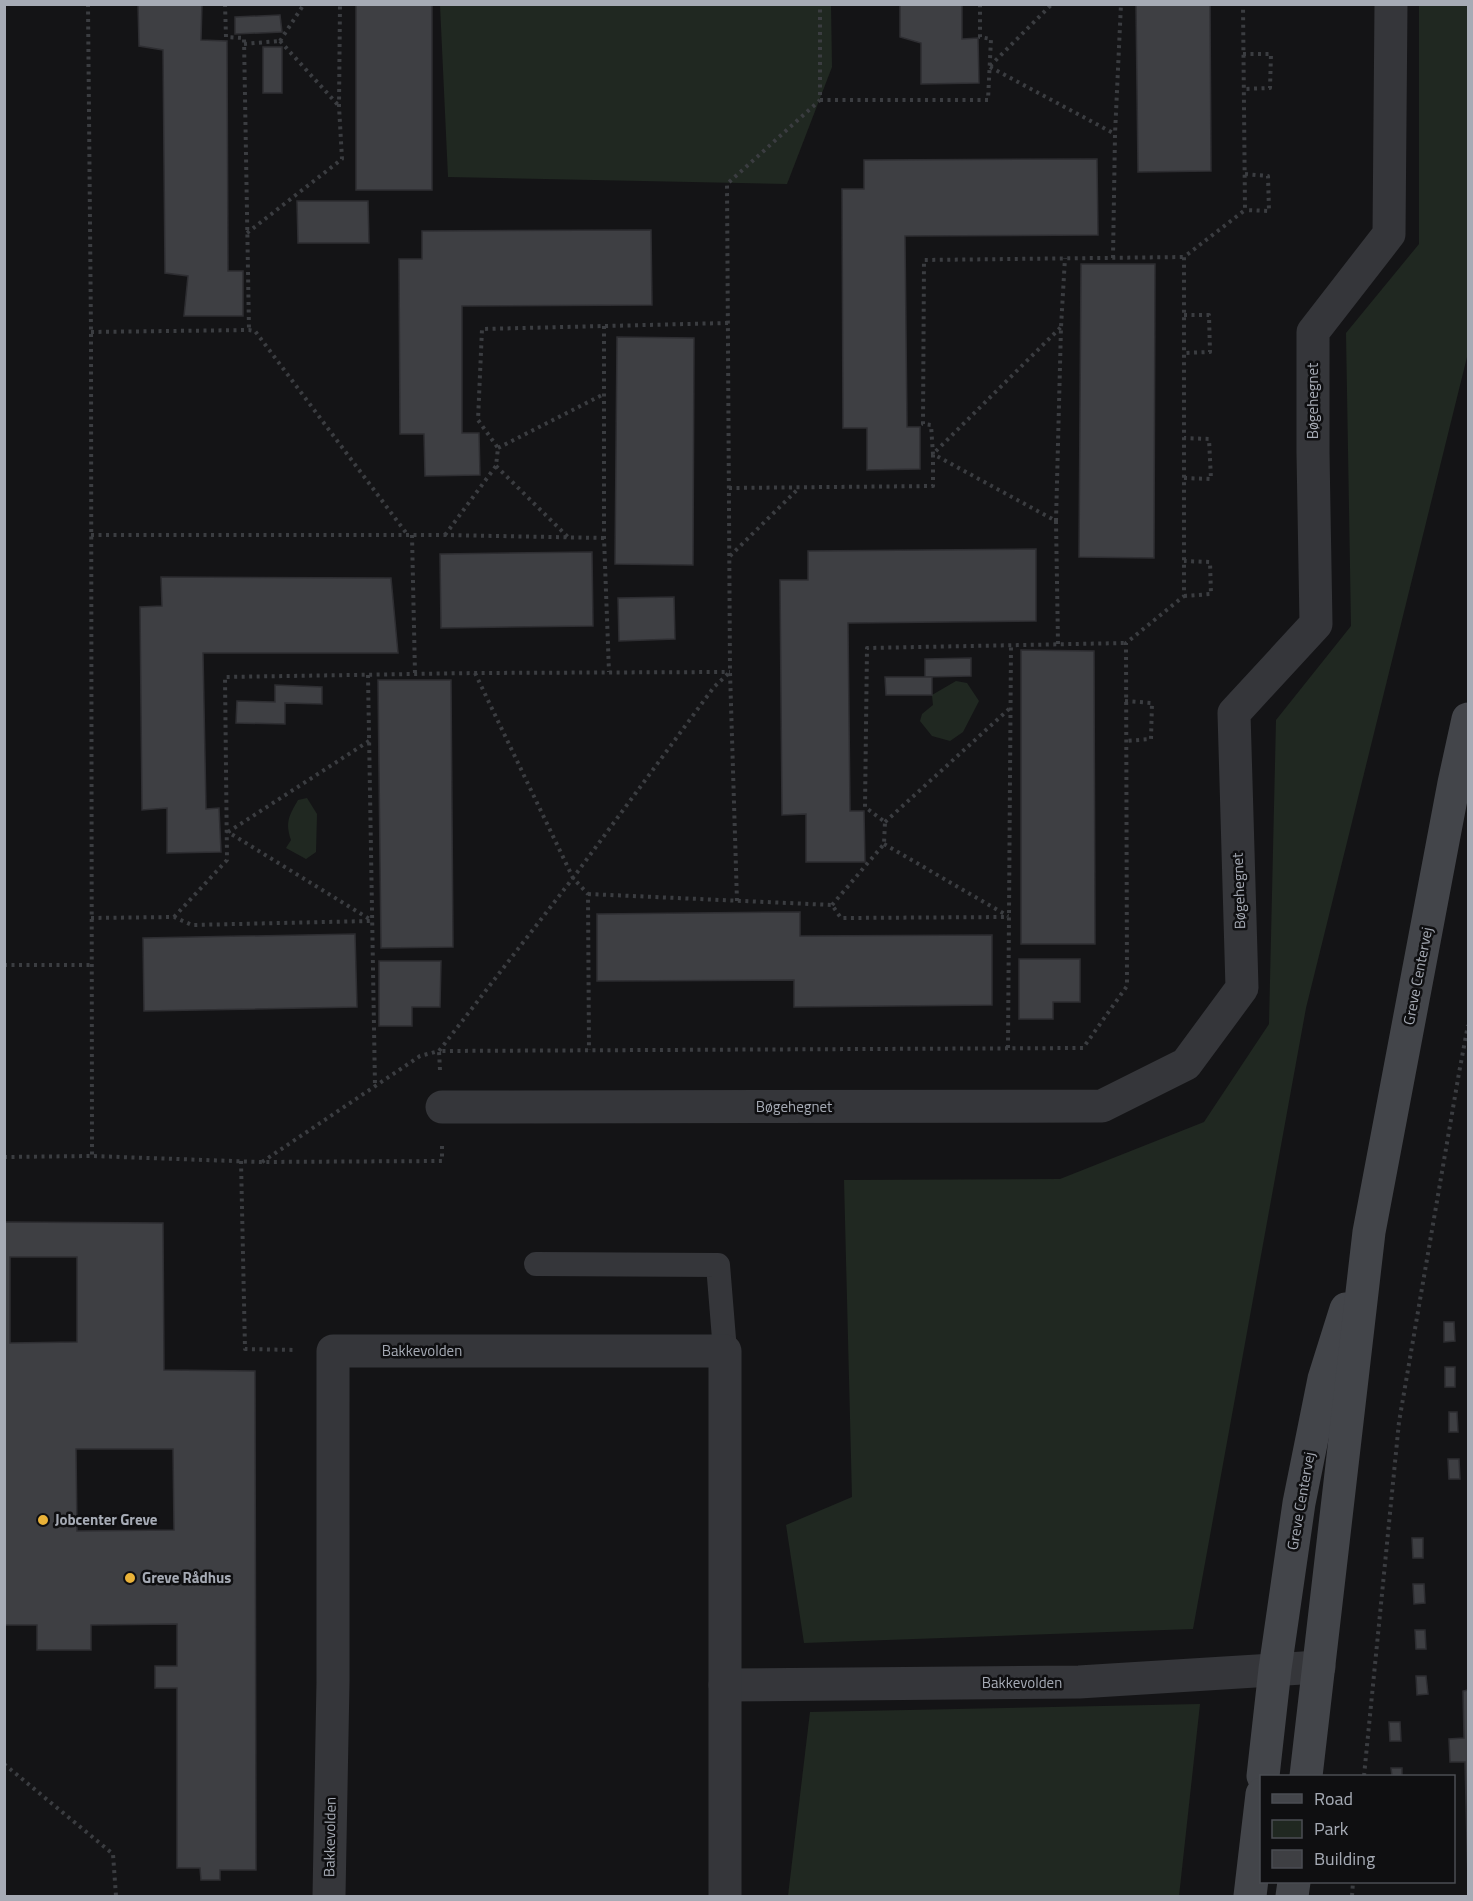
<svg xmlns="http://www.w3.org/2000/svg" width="1473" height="1901" font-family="'Titillium Web',sans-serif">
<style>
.green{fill:#202821}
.building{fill:#3e3f43;stroke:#2e2e32;stroke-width:1.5;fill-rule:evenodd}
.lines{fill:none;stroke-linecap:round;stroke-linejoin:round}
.path{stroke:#3b3d41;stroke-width:4;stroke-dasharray:3 4.5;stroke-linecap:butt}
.lane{stroke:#35363a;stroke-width:24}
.street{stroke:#35363a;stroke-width:33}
.secondary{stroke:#43454a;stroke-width:33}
.poi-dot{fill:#eab238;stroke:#0f0f11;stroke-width:2}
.labels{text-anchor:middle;stroke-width:5;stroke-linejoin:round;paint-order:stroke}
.street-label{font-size:15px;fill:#a6abb5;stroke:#0f0f11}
.poi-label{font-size:15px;font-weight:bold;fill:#a6abb5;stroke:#0f0f11;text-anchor:start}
</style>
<rect width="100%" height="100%" fill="#141416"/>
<g class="green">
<polygon points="440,5 831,5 832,67 787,184 448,177"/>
<polygon points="1419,5 1468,5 1468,353 1306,1008 1193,1629 804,1643 786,1525 852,1497 844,1180 1060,1179 1204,1122 1269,1024 1276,720 1351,626 1346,333 1419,244"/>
<polygon points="956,681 967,683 979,701 963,732 950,741 932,736 920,721 922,714 933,705 932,695"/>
<path d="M307,798L317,814L316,852L306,859L286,848L291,840C285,822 289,816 298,800Z"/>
<polygon points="1200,1704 1179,1896 788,1896 810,1712"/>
</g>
<g class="building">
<polygon points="138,4 202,4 201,40 227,41 228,271 243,271 243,316 184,316 188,276 165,273 163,50 139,46"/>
<rect x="356" y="4" width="76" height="186"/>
<polygon points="900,4 962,4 962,39 978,38 979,83 921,84 921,43 900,37"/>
<polygon points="1136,4 1210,4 1211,171 1138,172"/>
<polygon points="280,15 282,32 235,34 235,17"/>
<rect x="263" y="47" width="19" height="46"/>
<polygon points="1097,159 1098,235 905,236 907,427 920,427 920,469 867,470 867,428 843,428 842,189 864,189 864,160"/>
<polygon points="297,201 368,201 369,243 298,243"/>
<polygon points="651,230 652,305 462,306 462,433 479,433 480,475 425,476 424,434 400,434 399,259 422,259 422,231"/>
<polygon points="1081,264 1155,264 1154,558 1079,557"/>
<polygon points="617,337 694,338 693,565 615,564"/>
<polygon points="1036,549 1036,621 848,623 850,811 864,811 865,862 806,862 806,814 782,815 780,580 808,580 808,551"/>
<polygon points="592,552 593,626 441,628 440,554"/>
<polygon points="161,577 391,578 398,653 203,653 206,809 219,808 221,852 167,853 167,808 142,810 140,607 162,606"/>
<polygon points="674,597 675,639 619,641 618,598"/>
<polygon points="1021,650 1094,651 1095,944 1021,944"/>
<polygon points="971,658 971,676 925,677 925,659"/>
<polygon points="885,677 932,677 932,695 886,695"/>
<polygon points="378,680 451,680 453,947 381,948"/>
<polygon points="275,685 322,687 322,704 285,703 285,724 236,723 237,701 275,702"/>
<polygon points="800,912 800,936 992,935 992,1005 794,1007 794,980 597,981 597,914"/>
<polygon points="355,934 357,1007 144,1011 143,938"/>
<polygon points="1019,959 1080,959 1080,1002 1053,1002 1053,1019 1019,1019"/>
<polygon points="379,961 441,961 440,1007 412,1007 412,1026 379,1026"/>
<path d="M4,1222L163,1223L164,1370L255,1371L256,1870H220V1880H201L200,1868H177V1688H155V1666H177V1624L91,1625V1650H37V1625H4ZM10,1257H77V1342L10,1343ZM76,1449H173L174,1530L77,1531Z"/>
<polygon points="1444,1322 1454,1322 1455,1341 1444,1342"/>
<rect x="1445" y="1367" width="10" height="20"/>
<polygon points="1449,1412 1457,1412 1458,1432 1449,1432"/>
<polygon points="1448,1459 1459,1459 1460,1479 1449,1479"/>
<polygon points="1412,1538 1423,1538 1423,1558 1413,1558"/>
<polygon points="1413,1584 1424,1584 1425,1603 1414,1604"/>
<polygon points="1415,1630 1425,1630 1426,1649 1416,1649"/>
<polygon points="1416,1676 1426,1676 1428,1694 1417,1695"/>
<polygon points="1468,1690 1468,1881 1465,1762 1450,1762 1449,1739 1464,1738 1463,1691"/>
<polygon points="1389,1722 1400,1722 1401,1741 1390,1741"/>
<polygon points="1391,1768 1402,1768 1402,1776 1392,1776"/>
</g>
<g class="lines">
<g class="path">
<polyline points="88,4 91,332 92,1156"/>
<polyline points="225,4 226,37 244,38 249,330"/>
<polyline points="280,41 339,106"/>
<polyline points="280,41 304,4"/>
<polyline points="244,44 279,41"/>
<polyline points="1243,54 1271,54 1270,88 1244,89"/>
<polyline points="990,66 1052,4"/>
<polyline points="990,67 1115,134"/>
<polyline points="820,100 988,100 991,39 980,37 980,4"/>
<polyline points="1245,174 1268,176 1269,211 1245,210"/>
<polyline points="247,233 342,159 339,106 340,4"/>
<polyline points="1113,258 1115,134 1121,4"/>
<polyline points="1184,315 1209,315 1210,352 1184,353"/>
<polyline points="604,326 604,538 609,672"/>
<polyline points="91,332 249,330 255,331 407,534"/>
<polyline points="498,448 604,394"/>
<polyline points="496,466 568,537"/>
<polyline points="1184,478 1211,479 1209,439 1184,438"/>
<polyline points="729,488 933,486 933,454 1061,327"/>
<polyline points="1056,521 1061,327 1065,258"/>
<polyline points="91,535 445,535 604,538"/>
<polyline points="412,535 415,674"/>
<polyline points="445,535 496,466 498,448 478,420 482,329 728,323"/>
<polyline points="730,556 799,488"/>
<polyline points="1184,596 1211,594 1210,562 1184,561"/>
<polyline points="1058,644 1056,521 933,454 931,425 923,424 924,260 1184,257"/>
<polyline points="475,673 573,878 588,894 589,1050"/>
<polyline points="368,675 375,1086"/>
<polyline points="1125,701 1152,703 1151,739 1126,741"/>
<polyline points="369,741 228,832 371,920"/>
<polyline points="885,822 1009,709"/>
<polyline points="884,844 1008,916"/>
<polyline points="588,894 832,905 841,918 1009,917"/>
<polyline points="737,901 730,672 727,184 820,100 820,4"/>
<polyline points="832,905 884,844 885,822 865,807 867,648 1126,643"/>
<polyline points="174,917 227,860 225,677 475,673 730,672"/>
<polyline points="91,918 174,917 192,925 371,921"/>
<polyline points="4,965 92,965"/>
<polyline points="1008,1048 1011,645"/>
<polyline points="440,1070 439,1051 1083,1048 1127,986 1126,643 1184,596 1184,257 1245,210 1243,4"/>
<polyline points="4,1157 92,1156 261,1162 442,1161 442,1143"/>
<polyline points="241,1161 245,1349 296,1350"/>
<polyline points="262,1162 420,1056 439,1051 573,878 714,687 730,672"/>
<polyline points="4,1764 113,1854 116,1896"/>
<polyline points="1364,1776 1399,1422 1459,1073 1468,1025"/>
<polyline points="1352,1896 1353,1882"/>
</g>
<polyline class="lane" points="536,1264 718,1265 725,1351"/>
<g class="street">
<polyline points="442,1107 1102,1106 1186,1064 1242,988 1234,713 1316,624 1313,453 1313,332 1389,234 1391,4"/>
<polyline points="725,1685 1079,1682 1319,1667"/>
<polyline points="329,1896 333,1682 333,1351 725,1351 725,1896"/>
</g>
<g class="secondary">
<polyline points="1263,1776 1275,1669 1299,1503 1324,1379 1346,1309"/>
<polyline points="1306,1776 1369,1232 1454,783 1468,719"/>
<polyline points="1250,1896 1262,1794"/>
<polyline points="1292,1896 1294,1882"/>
</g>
</g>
<g class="poi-dot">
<circle cx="43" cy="1520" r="6"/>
<circle cx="130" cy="1578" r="6"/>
</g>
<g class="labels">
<g class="street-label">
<text transform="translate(1313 401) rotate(-90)" y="5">Bøgehegnet</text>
<text transform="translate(1239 891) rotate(-92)" y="5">Bøgehegnet</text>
<text transform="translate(1418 976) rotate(-79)" y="5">Greve Centervej</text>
<text x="794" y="1112">Bøgehegnet</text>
<text x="422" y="1356">Bakkevolden</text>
<text transform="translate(1301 1501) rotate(-80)" y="5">Greve Centervej</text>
<text x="1022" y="1688">Bakkevolden</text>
<text transform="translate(330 1837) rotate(-89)" y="5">Bakkevolden</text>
</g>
<g class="poi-label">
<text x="55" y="1525">Jobcenter Greve</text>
<text x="142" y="1583">Greve Rådhus</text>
</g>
</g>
<rect width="1473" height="1901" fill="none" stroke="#a6abb5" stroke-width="12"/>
<rect x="1260" y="1775" width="195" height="108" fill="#0f0f11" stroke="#4b4d53" stroke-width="1.5"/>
<rect x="1272" y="1794" width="30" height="9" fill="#43454a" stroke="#4b4d53" stroke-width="1.5"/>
<text x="1314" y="1805" font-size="18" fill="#a6abb5">Road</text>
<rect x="1272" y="1820" width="30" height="18" fill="#202821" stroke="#4b4d53" stroke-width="1.5"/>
<text x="1314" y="1835" font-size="18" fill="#a6abb5">Park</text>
<rect x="1272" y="1850" width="30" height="18" fill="#3e3f43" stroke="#4b4d53" stroke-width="1.5"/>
<text x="1314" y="1865" font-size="18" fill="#a6abb5">Building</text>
</svg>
